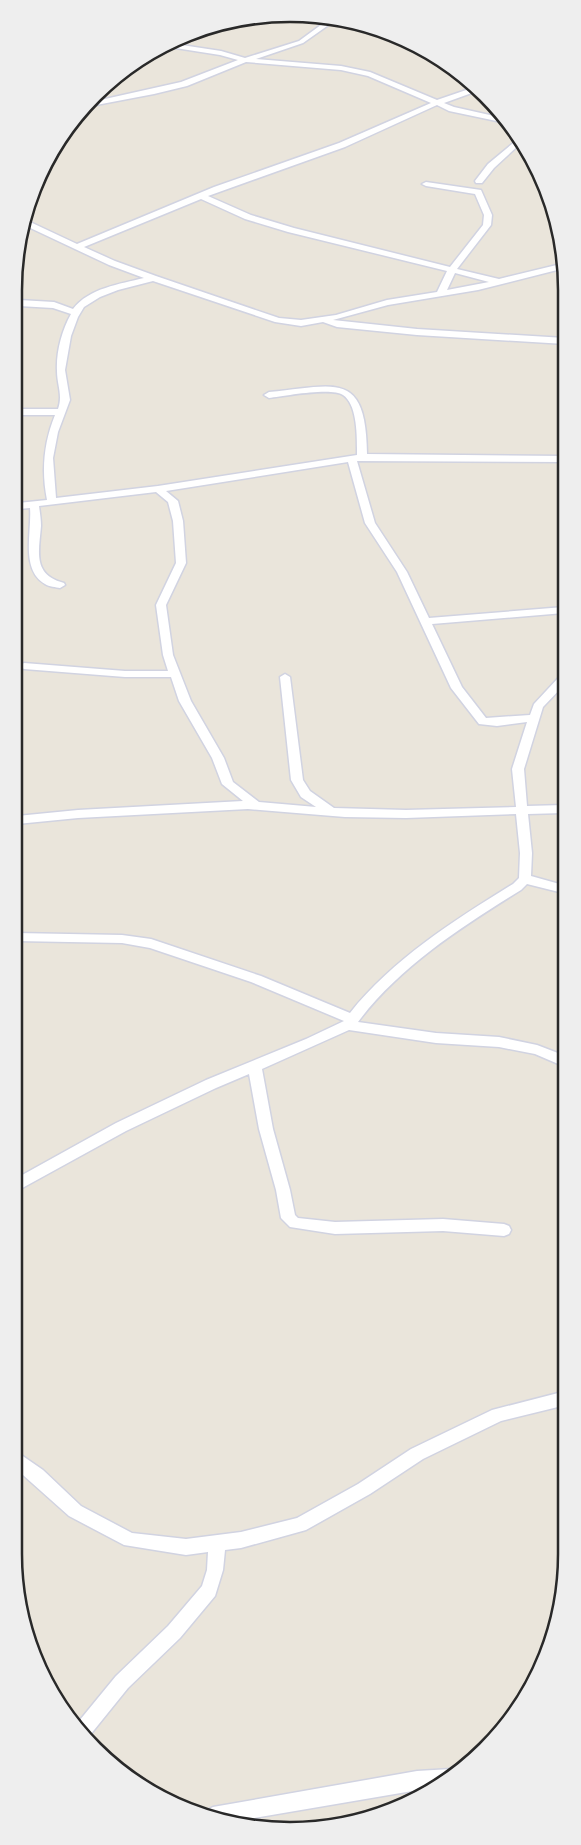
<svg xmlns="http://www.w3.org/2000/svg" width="581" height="1845" font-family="'PT Sans Narrow',sans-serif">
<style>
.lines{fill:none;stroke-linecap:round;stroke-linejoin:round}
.street-casing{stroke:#d1d3e1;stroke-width:3}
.street{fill:#fff;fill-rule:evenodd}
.rim{fill:none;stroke:#292929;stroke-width:2.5}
</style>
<rect width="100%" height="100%" fill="#eae5db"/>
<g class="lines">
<g class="street-casing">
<g id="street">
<path d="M329,19H337L303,43L256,59L341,66L370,72L437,100L475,87L480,90L444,103L454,107L503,118L506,123L449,111L437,105L345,147L208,196L251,215L294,228L450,267L483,225L484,215L475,194L426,186L422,184L426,182L481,190L492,215L491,225L457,269L499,279L565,263V268L478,290L388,305L333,320L417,329L565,338V344L417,335L337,327L323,322L301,326L275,322L153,281L118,290L100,297L84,307L78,317L71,336L65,370L70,400L58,432L53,458L56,498L158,486L357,455C357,439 358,405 343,395C332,387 284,396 269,398L264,395L269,392C335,386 366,369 367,454L564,456V462L357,461L375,523L407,572L429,618L564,607V613L432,624L462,687L486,718L530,715L534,704L560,676L564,675V685L543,707L524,769L527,806L564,805V813L528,814L532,853L531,876L563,885V893L527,884L521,890C463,926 400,966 358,1022L436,1033L499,1037L537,1045L563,1055V1066L535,1054L499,1047L436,1043L349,1030L262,1069L273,1129L290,1190L295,1215L298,1218L335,1222L443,1219L504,1224L509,1226L511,1230L509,1234L504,1236L443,1231L335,1234L290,1227L281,1218L276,1190L259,1129L249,1074L216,1088L126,1131L15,1192V1179L116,1123L206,1080L306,1039L344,1021L251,982L150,948L122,943L16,941V933L122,935L151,939L261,976L350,1013C393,959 455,920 513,884L519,878L520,853L516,814L406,818L345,817L248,809L78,818L17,824V816L78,810L243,801L222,784L212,758L179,701L171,677H125L24,669L19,666L24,663L125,671H168L163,655L156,605L176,563L173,521L168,502L156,492L39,506C40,513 41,520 41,526C39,551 32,575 64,583L65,585L60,588C56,587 49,587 45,584C20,570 32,531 30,508L18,509V503L47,500C41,470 44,442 55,415H18V409H58C63,395 57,385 57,371C56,352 62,330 71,314L53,308L19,306V300L54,302L73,309C89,288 120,284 144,278L109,265L24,225L26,221H28L77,244L214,187L339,143L431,103L368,76L341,70L246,62L187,86L154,94L91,106L96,101L181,82L238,60L220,55L169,47L175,44L221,51L245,58L299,41ZM201,199L245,219L288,232L447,271L437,292L387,300L336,315L301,320L279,318L156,276L115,261L84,247ZM455,273L489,282L447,290ZM348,462L365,523L397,572L451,688L479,724L497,726L527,722L512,769L516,807L406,810L334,808L310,791L303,780L290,677L285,674L280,677L291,780L301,797L316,807L259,802L233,782L224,758L191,701L173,655L166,605L186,563L183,521L178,501L166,491Z"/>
<polygon points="518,139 521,143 494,168 482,183 476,183 475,181 488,164"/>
<polygon points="562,1392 562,1406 501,1421 423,1459 370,1494 306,1530 241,1548 225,1550 223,1570 215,1596 180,1638 128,1688 86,1740 75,1726 116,1676 168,1626 202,1586 207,1570 208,1552 186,1555 124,1545 69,1516 14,1467 14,1450 43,1470 81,1506 132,1533 186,1539 241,1532 297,1518 358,1484 411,1449 492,1410"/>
<polygon points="451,1769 457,1772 458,1774 430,1788 231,1822 205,1814 207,1810 213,1807 417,1771"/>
</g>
</g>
<use href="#street" class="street"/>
</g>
<path d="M0 0H581V1845H0ZM290 22H290A268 268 0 0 1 558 290V1554A268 268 0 0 1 290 1822H290A268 268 0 0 1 22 1554V290A268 268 0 0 1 290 22Z" fill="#eee" fill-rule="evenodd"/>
<path class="rim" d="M290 22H290A268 268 0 0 1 558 290V1554A268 268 0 0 1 290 1822H290A268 268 0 0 1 22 1554V290A268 268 0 0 1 290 22Z"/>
</svg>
